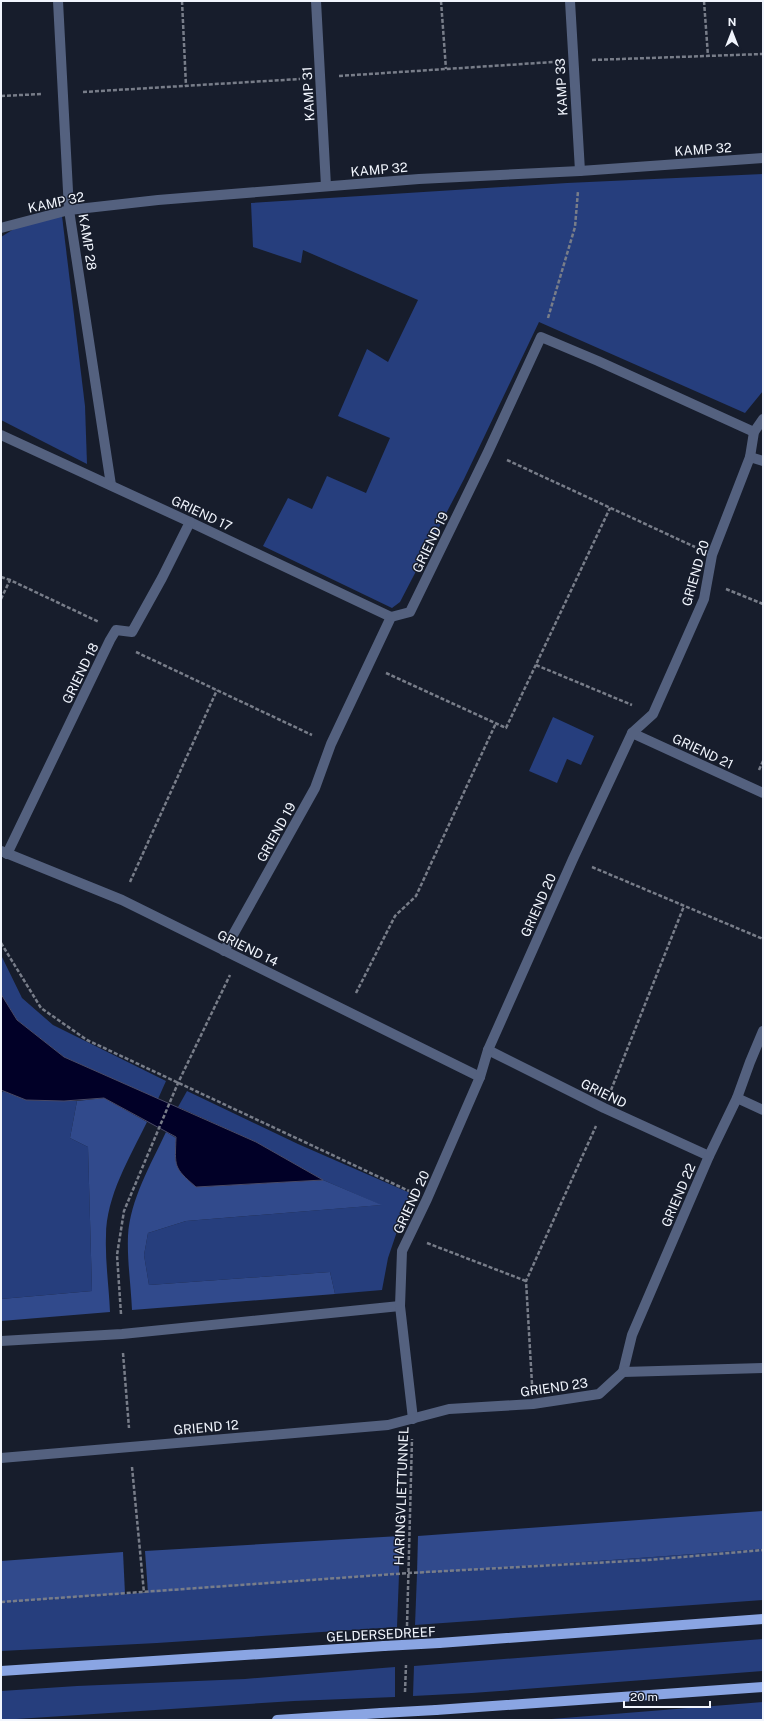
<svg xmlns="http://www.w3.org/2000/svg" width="764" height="1721" font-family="'Public Sans',sans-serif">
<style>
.green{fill:#263e7d}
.forest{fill:#314a8c}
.water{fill:#010027;stroke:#494a67}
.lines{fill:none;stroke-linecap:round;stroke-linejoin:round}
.path{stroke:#787d89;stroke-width:2.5;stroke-dasharray:4 2;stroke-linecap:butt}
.minor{stroke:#54617f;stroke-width:10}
.major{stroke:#8aa5e3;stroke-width:10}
.major-bridge{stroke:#8aa5e3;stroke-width:10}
.labels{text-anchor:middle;stroke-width:3;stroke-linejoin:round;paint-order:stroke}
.street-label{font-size:13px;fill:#f1f5fd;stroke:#171d2c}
</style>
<rect width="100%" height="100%" fill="#171d2c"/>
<g class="green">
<polygon points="763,174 763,391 745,413 539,322 464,479 400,602 392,608 263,546 288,498 312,509 327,476 366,493 390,438 338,416 367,349 388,362 418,300 303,250 301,263 253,247 251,203 567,183"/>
<polygon points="62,216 85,406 87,464 1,420 1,237 17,227"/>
<polygon points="553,717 594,736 581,765 567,759 557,783 529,771"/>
<polygon points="1,955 22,998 53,1025 166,1081 158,1099 64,1057 17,1020 1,994"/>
<polygon points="3,1091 26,1100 77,1101 70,1138 88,1147 92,1291 1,1299 1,1094"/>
<polygon points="187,1091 298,1144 410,1193 388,1258 382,1290 335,1294 330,1272 149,1285 144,1255 148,1233 186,1221 381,1205 323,1180 256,1142 178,1107"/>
<polygon points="763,1549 763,1600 415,1625 417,1574"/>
<polygon points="399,1574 397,1627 157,1643 1,1651 1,1603"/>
<polygon points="763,1639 763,1671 472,1693 413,1696 414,1666"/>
<polygon points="395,1667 395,1697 294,1701 1,1720 1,1691 77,1686 245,1679"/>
<polygon points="763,1702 763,1720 539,1720"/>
</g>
<g class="forest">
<path d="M104,1098L147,1122C130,1157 106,1196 106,1236C105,1261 109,1287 110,1312L1,1321V1299L92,1291L88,1147L70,1138L77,1101Z"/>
<path d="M166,1132L176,1138L175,1159L196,1187L323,1180L382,1205L186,1221L148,1233L144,1255L149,1285L330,1272L335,1294L132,1310C131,1286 127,1260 128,1236C130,1200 151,1164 166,1132Z"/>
<polygon points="763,1511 763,1549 417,1574 418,1536"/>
<polygon points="400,1536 399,1574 148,1593 145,1551"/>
<polygon points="123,1552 125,1594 1,1603 1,1561"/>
</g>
<path class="water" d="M1,994L17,1020L64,1057L256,1142L323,1180L196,1187C173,1167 175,1167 176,1137L104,1098L64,1101L26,1100L1,1090Z"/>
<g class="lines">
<g class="path">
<polyline points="182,1 186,86"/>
<polyline points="441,1 446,69"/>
<polyline points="704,1 708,56"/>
<polyline points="592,60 763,54"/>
<polyline points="339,76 553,62"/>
<polyline points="83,92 300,79"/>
<polyline points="1,96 42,94"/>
<polyline points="548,318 575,227 578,191"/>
<polyline points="507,460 695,547"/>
<polyline points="1,577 10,580"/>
<polyline points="726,589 763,604"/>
<polyline points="1,599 10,580 99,622"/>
<polyline points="136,652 312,735"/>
<polyline points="536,665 632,705"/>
<polyline points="386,673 506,728 610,508"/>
<polyline points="759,770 763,761"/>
<polyline points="592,867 763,939"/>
<polyline points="130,882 217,690"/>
<polyline points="1,943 41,1008 87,1040 409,1191"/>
<polyline points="356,993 395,916 416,896 496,723"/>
<polyline points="611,1090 684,906"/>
<polyline points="427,1243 526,1281"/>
<polyline points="121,1314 117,1255 124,1211 178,1083 230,975"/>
<polyline points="123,1353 129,1428"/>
<polyline points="532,1384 526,1281 596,1126"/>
<polyline points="132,1467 144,1593"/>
<polyline points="1,1602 409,1573 648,1560 763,1550"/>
<polyline points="407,1626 412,1439"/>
<polyline points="405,1692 406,1665"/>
</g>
<g class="minor">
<polyline points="58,1 69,210 111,485"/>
<polyline points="316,1 326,186"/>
<polyline points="570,1 580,171"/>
<polyline points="1,228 69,210 158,200 419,179 580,171 763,158"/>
<polyline points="1,435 190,522 391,617"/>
<polyline points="750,457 763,461"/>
<polyline points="632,733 763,793"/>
<polyline points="1,851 122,900 480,1077"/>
<polyline points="7,854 110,640 116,630 132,632 162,578 190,522"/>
<polyline points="224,951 315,788 331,744 391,617 410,612 488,452 541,337 598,361 754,432"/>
<polyline points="488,1050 604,1108 709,1156"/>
<polyline points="737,1098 763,1110"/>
<polyline points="1,1341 122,1334 400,1306"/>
<polyline points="623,1372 632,1335 709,1156 737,1098 750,1062 763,1031"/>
<polyline points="413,1419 400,1306 402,1251 427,1199 480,1077 488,1050 573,859 632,733 653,714 704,599 712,555 750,457 754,432 763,419"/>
<polyline points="1,1458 388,1425 449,1409 533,1404 599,1394 623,1372 763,1368"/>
</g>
<g class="major">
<polyline points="439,1643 763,1619"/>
<polyline points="1,1671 384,1646"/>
<polyline points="436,1710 763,1687"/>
<polyline points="277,1720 381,1713"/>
</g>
<g class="major-bridge">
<polyline points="384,1646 439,1643"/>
<polyline points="381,1713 436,1710"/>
</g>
</g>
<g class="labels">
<g class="street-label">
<text transform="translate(561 87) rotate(-93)" y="5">KAMP 33</text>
<text transform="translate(308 94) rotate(-93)" y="5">KAMP 31</text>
<text transform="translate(703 149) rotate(-4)" y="5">KAMP 32</text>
<text transform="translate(379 169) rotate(-5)" y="5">KAMP 32</text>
<text transform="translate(56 202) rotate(-12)" y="5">KAMP 32</text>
<text transform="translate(88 242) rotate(81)" y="5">KAMP 28</text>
<text transform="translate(202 513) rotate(25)" y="5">GRIEND 17</text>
<text transform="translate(430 542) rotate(-64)" y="5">GRIEND 19</text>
<text transform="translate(695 573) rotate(-74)" y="5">GRIEND 20</text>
<text transform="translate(80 673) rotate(-64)" y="5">GRIEND 18</text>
<text transform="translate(703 751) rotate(25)" y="5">GRIEND 21</text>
<text transform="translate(276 832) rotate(-61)" y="5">GRIEND 19</text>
<text transform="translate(538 905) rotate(-66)" y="5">GRIEND 20</text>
<text transform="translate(248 948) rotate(26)" y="5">GRIEND 14</text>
<text transform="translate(604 1093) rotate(26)" y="5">GRIEND</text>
<text transform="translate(678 1195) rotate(-67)" y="5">GRIEND 22</text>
<text transform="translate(411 1202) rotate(-65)" y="5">GRIEND 20</text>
<text transform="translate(554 1387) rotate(-8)" y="5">GRIEND 23</text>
<text transform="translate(206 1427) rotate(-5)" y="5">GRIEND 12</text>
<text transform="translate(401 1496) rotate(-88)" y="5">HARINGVLIETTUNNEL</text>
<text transform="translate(381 1634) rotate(-3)" y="5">GELDERSEDREEF</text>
</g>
</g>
<rect width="764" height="1721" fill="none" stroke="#f1f5fd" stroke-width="4"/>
<g transform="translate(732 32)" stroke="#171d2c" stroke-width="3" paint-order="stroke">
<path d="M0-3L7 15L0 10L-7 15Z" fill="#f1f5fd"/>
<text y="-6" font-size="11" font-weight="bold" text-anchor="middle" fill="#f1f5fd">N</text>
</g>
<path d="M624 1701v6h86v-6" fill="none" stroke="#f1f5fd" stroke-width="2"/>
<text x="630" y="1701" font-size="12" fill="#f1f5fd" stroke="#171d2c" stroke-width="3" paint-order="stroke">20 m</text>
</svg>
